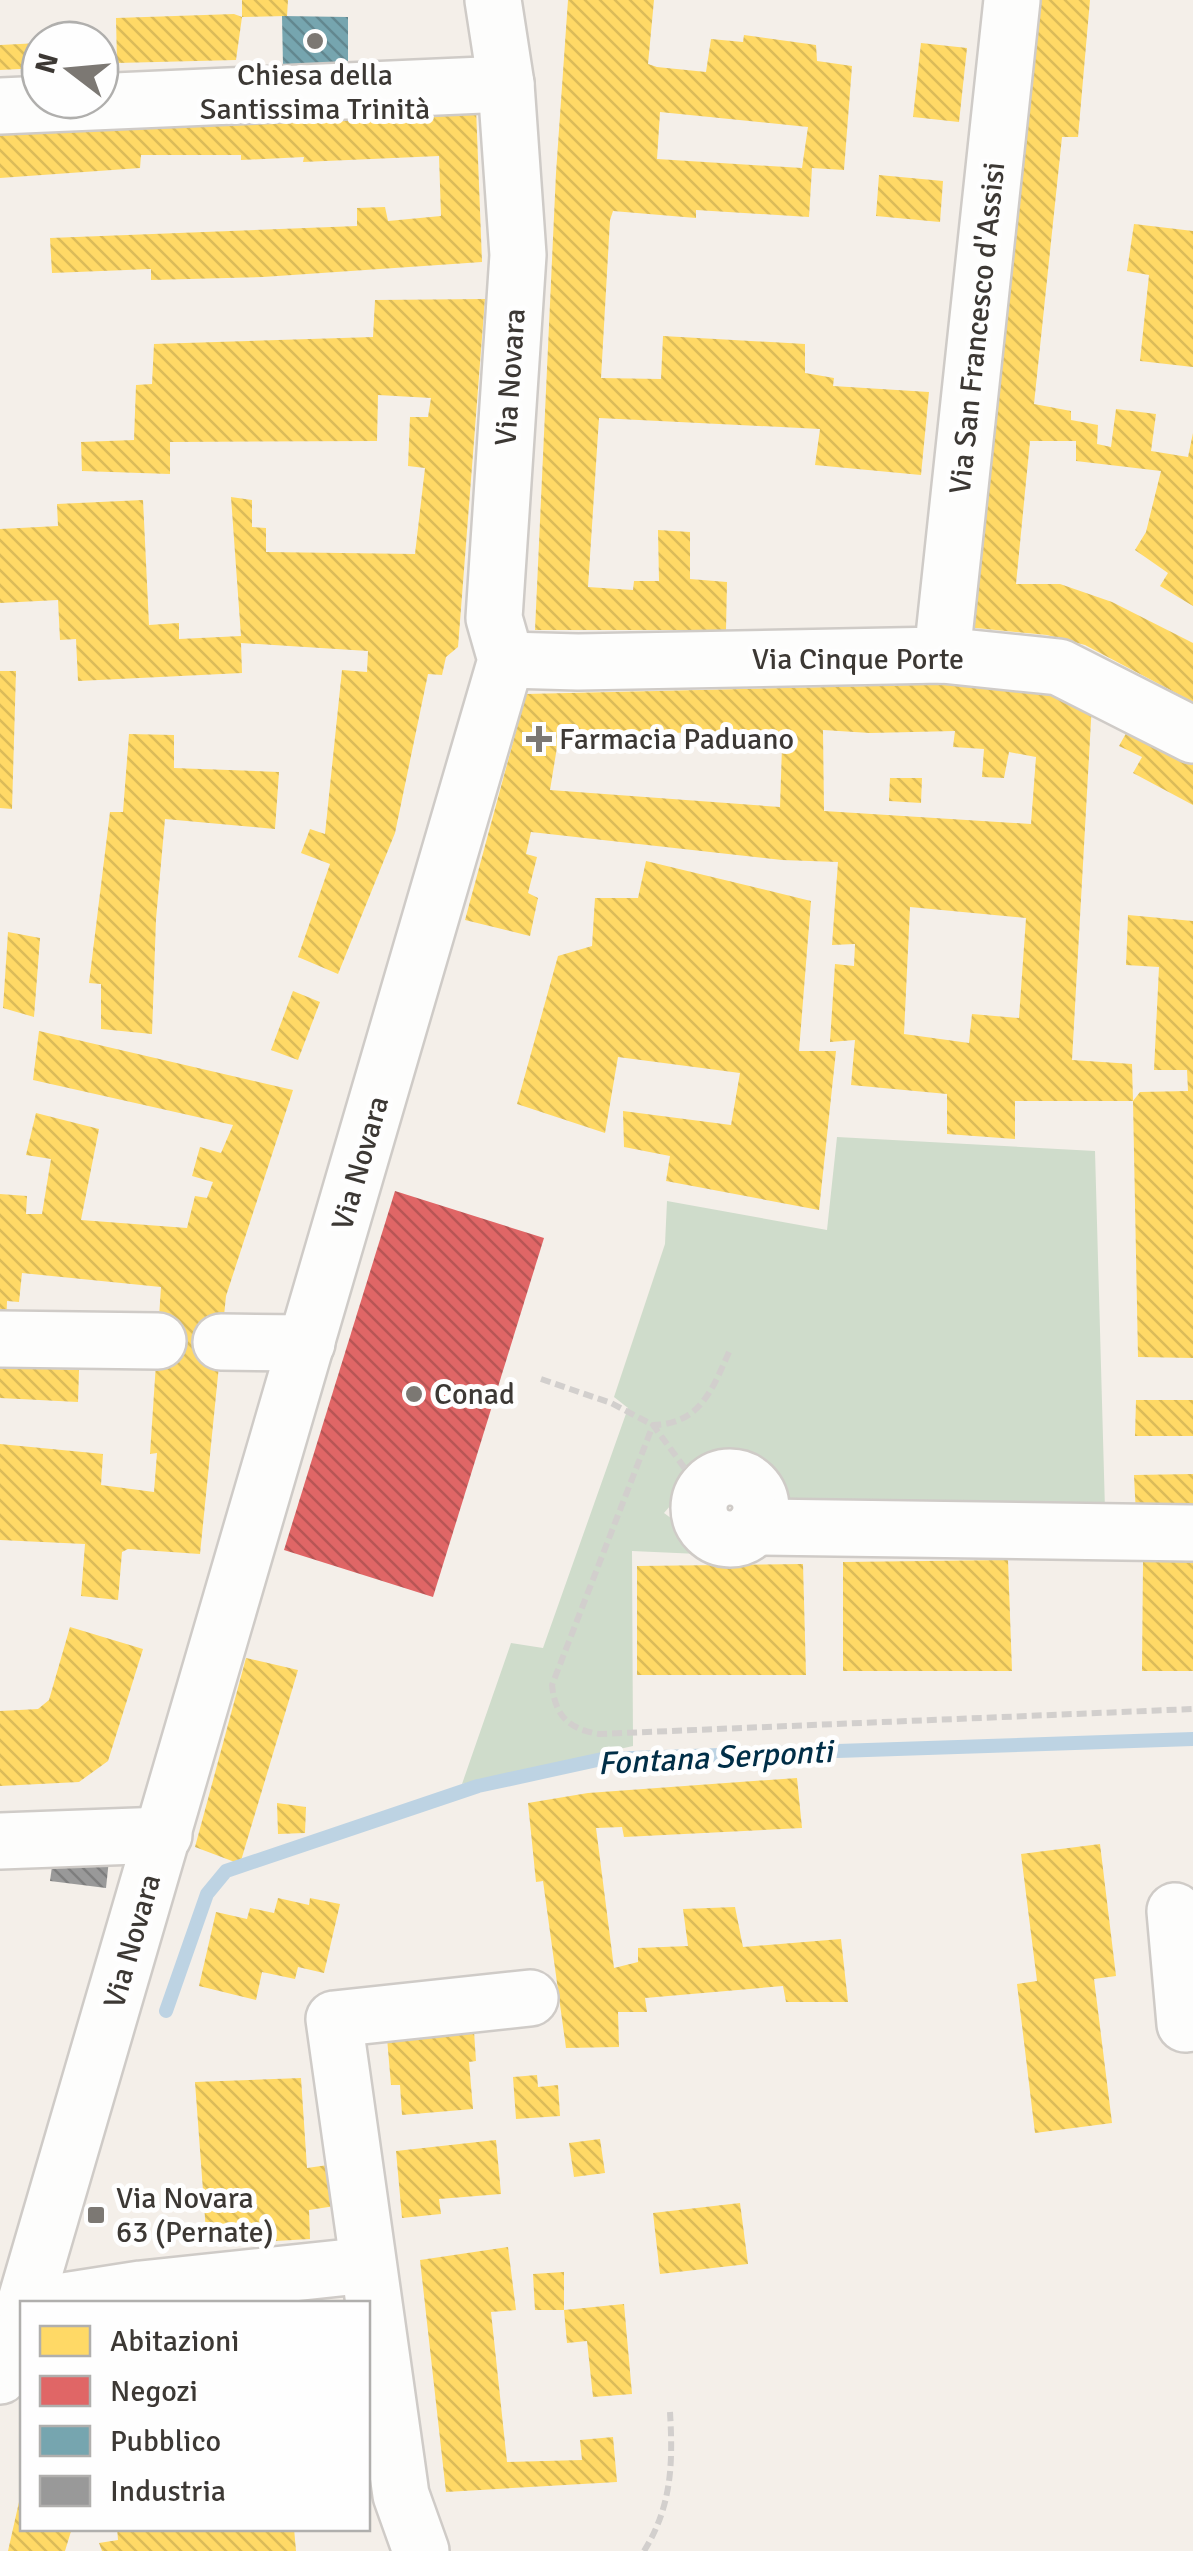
<svg xmlns="http://www.w3.org/2000/svg" width="1193" height="2551" font-family="Signika,sans-serif">
<style>
.green{fill:#cfdccb}
.homes{fill:url(#homes-back-hatch);fill-rule:evenodd}
.shops{fill:url(#shops-back-hatch)}
.public{fill:url(#public-back-hatch)}
.industry{fill:url(#industry-back-hatch)}
.lines{fill:none;stroke-linecap:round;stroke-linejoin:round}
.stream{stroke:#bdd3e3;stroke-width:14}
.minor-casing{stroke:#cfcbc7;stroke-width:60}
.major-casing{stroke:#cfcbc7;stroke-width:60}
.path{stroke:#d2cfcd;stroke-width:6;stroke-dasharray:10 5;stroke-linecap:butt}
.minor{stroke:#fdfdfc;stroke-width:55}
.major{stroke:#fdfdfc;stroke-width:55}
.poi-dot{fill:#7c7873;stroke:#fefefe;stroke-width:4}
.labels{text-anchor:middle;stroke-width:10;stroke-linejoin:round;paint-order:stroke}
.poi-label{font-size:30px;fill:#3c3834;stroke:#fefefe;text-anchor:start}
.street-label{font-size:30px;fill:#3c3834;stroke:#fefefe}
.water-label{font-size:32px;font-style:italic;fill:#002e47;stroke:#fefefe}
</style>
<defs>
<pattern id="homes-back-hatch" width="6" height="6" patternUnits="userSpaceOnUse" patternTransform="scale(2.5)"><rect width="6" height="6" fill="#ffd966"/><path d="M-1 5l2 2M0 0l6 6M5-1l2 2" fill="none" stroke="#dbbb59"/></pattern>
<pattern id="shops-back-hatch" width="6" height="6" patternUnits="userSpaceOnUse" patternTransform="scale(2.5)"><rect width="6" height="6" fill="#e06666"/><path d="M-1 5l2 2M0 0l6 6M5-1l2 2" fill="none" stroke="#b75555"/></pattern>
<pattern id="public-back-hatch" width="6" height="6" patternUnits="userSpaceOnUse" patternTransform="scale(2.5)"><rect width="6" height="6" fill="#76a5af"/><path d="M-1 5l2 2M0 0l6 6M5-1l2 2" fill="none" stroke="#62878f"/></pattern>
<pattern id="industry-back-hatch" width="6" height="6" patternUnits="userSpaceOnUse" patternTransform="scale(2.5)"><rect width="6" height="6" fill="#999"/><path d="M-1 5l2 2M0 0l6 6M5-1l2 2" fill="none" stroke="#7e7e7e"/></pattern>
</defs>
<rect width="100%" height="100%" fill="#f4efe9"/>
<polygon class="green" points="837,1137 1095,1151 1105,1510 778,1513 760,1460 715,1454 664,1513 721,1555 632,1551 633,1746 462,1784 511,1643 543,1648 628,1408 614,1397 665,1244 667,1201 827,1230"/>
<g class="homes">
<polygon points="242,0 288,0 287,16 242,17"/>
<path d="M568,0H654L648,64L657,67L706,72L711,39L743,42L744,35L816,45L817,61L852,66L844,170L812,168L809,217L696,210V218L613,211L610,220L601,378L661,379L663,336L805,344V373L834,378L833,386L929,392L921,475L815,465L820,429L599,418L588,587L633,590L634,581H659L658,530L690,532V579L727,582L726,630H535L556,173ZM660,112L808,127L802,168L657,159Z"/>
<polygon points="1023,0 1090,0 1078,137 1062,137 1034,404 1071,411 1071,420 1098,425 1097,444 1111,447 1116,409 1156,414 1151,451 1188,457 1193,433 1193,606 1160,586 1168,573 1135,550 1146,532 1161,471 1076,461 1076,441 1030,441 1016,584 1060,584 1112,602 1193,643 1193,702 1085,645 1047,635 956,626"/>
<polygon points="234,14 242,17 236,60 117,63 116,18"/>
<polygon points="40,43 40,68 0,70 0,45"/>
<polygon points="921,43 967,48 959,122 913,117"/>
<polygon points="476,108 482,262 263,277 151,280 151,269 52,273 50,238 357,226 357,208 385,207 388,221 441,216 439,156 303,162 304,157 241,160 241,155 141,155 140,168 0,178 0,126"/>
<polygon points="879,175 943,181 940,222 876,216"/>
<polygon points="1134,224 1193,231 1193,367 1140,361 1149,275 1127,271"/>
<polygon points="485,299 458,647 446,657 442,675 428,674 395,833 338,974 298,957 330,864 301,853 310,829 325,834 342,670 367,672 368,651 241,643 242,673 78,681 76,639 60,640 58,600 0,603 0,529 58,526 57,504 143,500 149,625 179,623 179,639 241,636 231,497 252,500 252,527 266,528 266,552 415,554 425,468 408,466 410,417 428,417 431,398 378,395 377,441 170,442 170,474 82,471 81,442 134,440 136,385 152,384 154,344 373,337 375,300"/>
<polygon points="0,671 16,671 12,809 0,808"/>
<path d="M961,684L1051,692L1092,703L1072,1060L1132,1064L1133,1101L1140,1092L1188,1091L1187,1070H1154L1159,967L1126,965L1128,915L1193,921V1358L1138,1357L1133,1101H1015V1139L947,1134V1094L851,1085L855,1040L830,1042L835,964L854,966L855,944L832,945L838,862L782,860L531,832L526,854L537,857L528,893L538,898L530,936L465,920L526,694ZM823,730L870,733L955,731L953,747L984,749L982,777L1004,778L1009,752L1036,757L1031,824L824,811ZM720,732V749L782,747L780,807L550,790L559,735ZM910,907L1026,918L1019,1018L972,1014L969,1043L904,1034Z"/>
<polygon points="1129,728 1193,758 1193,805 1133,773 1142,757 1119,746"/>
<polygon points="129,734 174,735 174,768 279,772 275,829 165,819 156,919 152,1034 101,1029 101,984 89,983 110,812 123,812"/>
<polygon points="890,778 922,778 921,803 889,801"/>
<polygon points="646,861 811,901 799,1051 836,1051 819,1210 666,1181 670,1156 624,1147 623,1111 731,1125 740,1073 618,1057 605,1133 517,1104 558,956 592,946 595,898 638,898"/>
<polygon points="8,932 40,938 34,1017 3,1008"/>
<polygon points="293,991 320,1002 298,1060 271,1050"/>
<polygon points="39,1031 293,1090 226,1296 200,1554 128,1549 122,1552 118,1600 81,1596 85,1544 0,1540 0,1444 103,1454 101,1485 154,1492 157,1453 150,1454 161,1287 22,1273 19,1302 7,1301 6,1327 0,1326 0,1194 27,1196 26,1214 42,1214 51,1159 26,1155 36,1113 99,1129 81,1220 187,1228 195,1196 207,1198 213,1182 192,1176 200,1147 221,1153 233,1125 33,1080"/>
<polygon points="0,1367 79,1370 78,1402 0,1398"/>
<polygon points="1136,1400 1193,1400 1193,1436 1135,1436"/>
<polygon points="1193,1474 1193,1515 1136,1515 1134,1475"/>
<polygon points="1008,1560 1012,1671 843,1671 843,1562"/>
<polygon points="1143,1561 1193,1561 1193,1671 1142,1671"/>
<polygon points="803,1564 806,1675 637,1675 637,1566"/>
<polygon points="70,1627 143,1649 108,1761 79,1782 0,1786 0,1711 38,1709 49,1700"/>
<polygon points="246,1658 298,1670 240,1864 195,1847"/>
<polygon points="797,1778 802,1828 624,1837 622,1827 596,1828 614,1968 638,1962 638,1948 688,1946 683,1909 735,1907 743,1947 841,1939 848,2002 786,2002 783,1986 645,1998 647,2012 618,2012 619,2047 566,2048 543,1881 536,1882 528,1803 588,1793"/>
<polygon points="277,1803 306,1807 305,1833 278,1834"/>
<polygon points="1100,1844 1116,1976 1094,1979 1112,2123 1035,2133 1017,1984 1037,1981 1021,1854"/>
<polygon points="278,1898 309,1905 310,1898 340,1904 324,1973 298,1967 295,1979 262,1972 256,2000 199,1986 216,1912 247,1919 250,1908 274,1913"/>
<polygon points="474,2031 476,2061 469,2062 473,2109 402,2115 400,2085 391,2085 387,2038"/>
<polygon points="537,2075 538,2087 558,2085 560,2116 516,2119 513,2077"/>
<polygon points="301,2078 307,2168 342,2163 348,2204 309,2210 310,2239 207,2245 195,2082"/>
<polygon points="600,2139 605,2173 574,2177 569,2143"/>
<polygon points="496,2140 501,2194 439,2199 441,2214 402,2218 396,2151"/>
<polygon points="740,2203 748,2264 660,2274 653,2213"/>
<polygon points="508,2247 516,2310 491,2312 507,2462 582,2460 580,2440 613,2437 617,2482 446,2492 420,2260"/>
<polygon points="564,2272 564,2310 535,2310 533,2274"/>
<polygon points="624,2304 632,2394 593,2397 587,2341 567,2343 564,2310"/>
<polygon points="21,2493 22,2528 72,2528 65,2551 8,2551"/>
<polygon points="117,2528 294,2528 296,2551 102,2551 99,2543 118,2540"/>
</g>
<polygon class="shops" points="395,1191 544,1238 433,1597 284,1550"/>
<polygon class="public" points="282,16 348,17 348,65 283,66"/>
<polygon class="industry" points="110,1850 106,1888 50,1881 54,1852"/>
<g class="lines">
<polyline class="stream" points="166,2011 207,1894 226,1871 478,1786 602,1759 1193,1739"/>
<g class="minor-casing">
<g id="minor">
<polyline points="0,106 506,84"/>
<polyline points="942,655 1012,0"/>
<polyline points="506,660 578,662 942,655 1059,667 1193,735"/>
<polyline points="0,1339 158,1341"/>
<polyline points="221,1342 307,1343"/>
<circle cx="730" cy="1508" r="31"/>
<polyline points="754,1527 1193,1533"/>
<polyline points="0,1841 164,1835"/>
<polyline points="1175,1911 1185,2024 1193,2023"/>
<polyline points="25,2304 506,660 494,618 518,255 506,84 493,0"/>
<polyline points="45,2304 141,2289 368,2265"/>
<polyline points="421,2551 401,2495 334,2019 530,1998"/>
</g>
</g>
<g class="major-casing">
<polyline id="major" points="0,2343 13,2342 0,2376"/>
</g>
<g class="path">
<path d="M729,1352C712,1390 700,1424 653,1425L552,1685C555,1716 569,1729 599,1734L1193,1709"/>
<polyline points="541,1379 611,1403 653,1425 703,1493"/>
<path d="M644,2551C672,2506 673,2463 670,2412"/>
</g>
<use href="#minor" class="minor"/>
<use href="#major" class="major"/>
</g>
<g class="poi-dot">
<circle cx="315" cy="41" r="10"/>
<path d="M534 724h10v10h10v10h-10v10h-10v-10h-10v-10h10z"/>
<circle cx="414" cy="1394" r="10"/>
<rect x="86" y="2205" width="20" height="20" rx="5"/>
</g>
<g class="labels">
<g class="poi-label">
<text x="315" y="85" text-anchor="middle">Chiesa della<tspan x="315" dy="34">Santissima Trinità</tspan></text>
<text x="559" y="749">Farmacia Paduano</text>
<text x="434" y="1404">Conad</text>
<text x="116" y="2208">Via Novara<tspan x="116" dy="34">63 (Pernate)</tspan></text>
</g>
<g class="street-label">
<text transform="translate(977 328) rotate(-84)" y="10">Via San Francesco d'Assisi</text>
<text transform="translate(510 377) rotate(-86)" y="10">Via Novara</text>
<text x="858" y="669">Via Cinque Porte</text>
<text transform="translate(360 1163) rotate(-74)" y="10">Via Novara</text>
<text transform="translate(132 1941) rotate(-74)" y="10">Via Novara</text>
</g>
<g class="water-label">
<text transform="translate(715 1757) rotate(-3)" y="11">Fontana Serponti</text>
</g>
</g>
<rect x="20" y="2301" width="350" height="230" fill="#fefefe" stroke="#b0afad" stroke-width="2.5"/>
<rect x="40" y="2326" width="50" height="30" fill="#ffd966" stroke="#b0afad" stroke-width="2.5"/>
<text x="110" y="2351" font-size="30" fill="#3c3834">Abitazioni</text>
<rect x="40" y="2376" width="50" height="30" fill="#e06666" stroke="#b0afad" stroke-width="2.5"/>
<text x="110" y="2401" font-size="30" fill="#3c3834">Negozi</text>
<rect x="40" y="2426" width="50" height="30" fill="#76a5af" stroke="#b0afad" stroke-width="2.5"/>
<text x="110" y="2451" font-size="30" fill="#3c3834">Pubblico</text>
<rect x="40" y="2476" width="50" height="30" fill="#999999" stroke="#b0afad" stroke-width="2.5"/>
<text x="110" y="2501" font-size="30" fill="#3c3834">Industria</text>
<g transform="translate(70 70) rotate(286)"><circle r="48" fill="#fefefe" stroke="#b0afad" stroke-width="2.5"/>
<path d="M0-8L18 38L0 25L-18 38Z" fill="#7c7873"/>
<text y="-15" font-size="28" font-weight="bold" text-anchor="middle" fill="#3c3834">N</text>
</g>
</svg>
